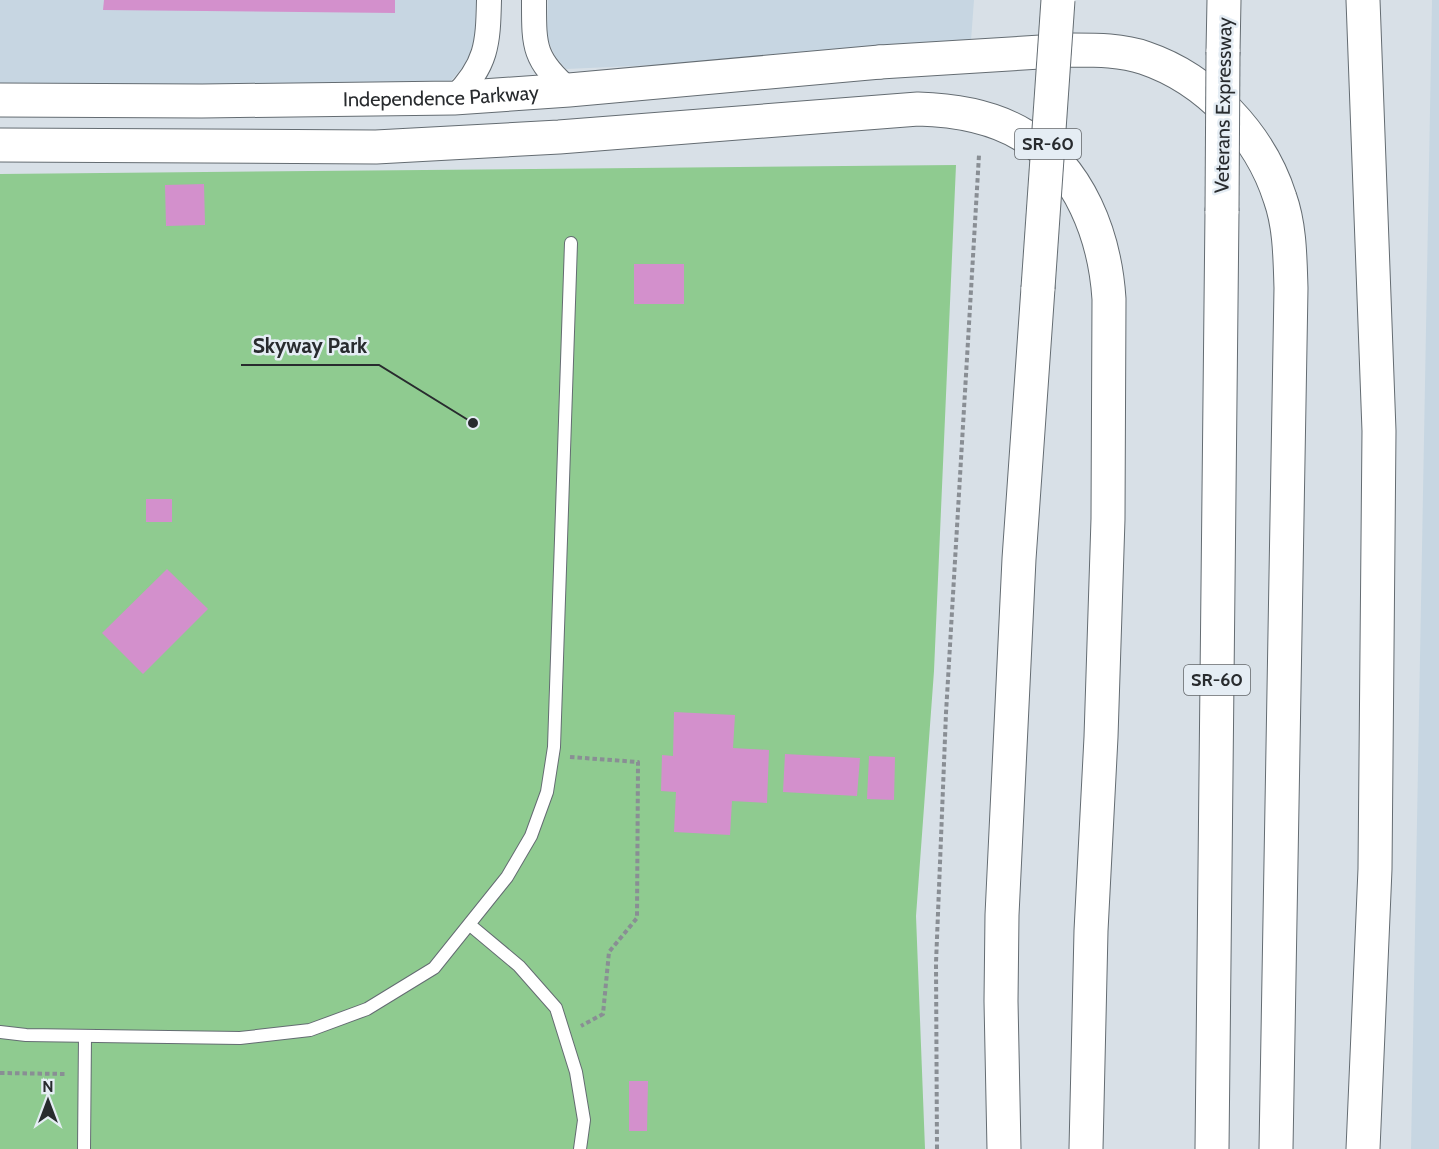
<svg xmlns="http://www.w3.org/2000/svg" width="1439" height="1149" font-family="Cabin,sans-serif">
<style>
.built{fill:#c7d6e2}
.green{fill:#8fcb90}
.building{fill:#d390cc}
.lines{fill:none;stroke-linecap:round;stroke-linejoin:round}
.lane-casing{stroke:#646c72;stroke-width:14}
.street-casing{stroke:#646c72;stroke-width:26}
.secondary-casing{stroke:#646c72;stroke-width:35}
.highway-casing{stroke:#646c72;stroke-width:35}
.path{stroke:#898e94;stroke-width:4;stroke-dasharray:4.5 3;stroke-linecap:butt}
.lane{stroke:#fff;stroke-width:12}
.street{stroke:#fff;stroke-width:24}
.secondary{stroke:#fff;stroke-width:33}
.highway{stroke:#fff;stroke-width:33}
.highway-bridge-casing{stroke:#646c72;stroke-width:35;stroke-linecap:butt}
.highway-bridge{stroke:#fff;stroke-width:33}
.labels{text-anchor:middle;stroke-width:5;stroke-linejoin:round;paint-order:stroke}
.shield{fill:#e5edf4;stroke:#616569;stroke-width:1.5}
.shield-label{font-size:18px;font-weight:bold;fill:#282b2e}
.street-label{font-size:20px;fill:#282b2e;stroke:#e5edf4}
.leader{fill:none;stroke:#282b2e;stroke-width:2}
.callout-dot{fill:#282b2e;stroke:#e5edf4;stroke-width:2}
.callout-label{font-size:21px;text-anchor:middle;font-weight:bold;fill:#282b2e;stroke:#e5edf4;stroke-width:5;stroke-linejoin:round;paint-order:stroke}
</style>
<rect width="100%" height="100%" fill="#d8e0e7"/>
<g class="built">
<polygon points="0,0 476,0 475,37 469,56 462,68 449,83 408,85 0,85"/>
<polygon points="548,0 974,0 971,41 701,63 566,69 555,56 547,38"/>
<polygon points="1432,0 1439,0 1439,1149 1411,1149"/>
</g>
<polygon class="green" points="956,165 934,671 916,916 925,1149 0,1149 0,174"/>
<g class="building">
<polygon points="104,0 395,0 395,13 103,10"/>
<polygon points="204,184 205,225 166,226 165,185"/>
<rect x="634" y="264" width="50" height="40"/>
<rect x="146" y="499" width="26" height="23"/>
<polygon points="167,569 208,609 143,674 102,633"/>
<polygon points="674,712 735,715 733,748 769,750 767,803 732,801 730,835 674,832 676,792 661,791 662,755 673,756"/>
<polygon points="785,754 860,758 857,796 783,792"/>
<polygon points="869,756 895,757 894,800 867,799"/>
<polygon points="629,1081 648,1081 647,1131 629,1131"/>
</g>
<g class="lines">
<g class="lane-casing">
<g id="lane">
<polyline points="470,925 519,966 556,1008 576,1072 584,1120 580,1149"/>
<polyline points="0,1032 26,1035 240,1038 310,1030 367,1009 434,968 507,877 531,836 547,792 554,747 571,243"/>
<polyline points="84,1149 85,1036"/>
</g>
</g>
<g class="street-casing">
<g id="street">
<path d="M534,0C534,46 533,59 569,90"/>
<path d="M454,98C487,65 488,44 489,0"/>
</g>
</g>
<g class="secondary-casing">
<g id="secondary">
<path id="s1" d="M0,100L202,101L454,98L569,90L880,62"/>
</g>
</g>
<g class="highway-casing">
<g id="highway">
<polyline points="1363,0 1379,431 1375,869 1363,1149"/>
<polyline points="1223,52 1224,0"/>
<path d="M880,62L1073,50C1097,50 1122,50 1145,58C1207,79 1260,135 1280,198C1290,226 1290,258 1291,288L1276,1149"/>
<path d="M0,145L376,147L559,137L918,109C954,110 992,116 1023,135C1080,168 1105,237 1109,299L1108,519L1101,737L1091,931L1086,1149"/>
<polyline points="1004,1149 1001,1001 1002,915 1019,559 1038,288"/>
<polyline points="1212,1149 1222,211"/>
</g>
</g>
<g class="path">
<polyline points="570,757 638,762 637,918 609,952 603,1014 581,1026"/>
<polyline points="0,1073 66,1074"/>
<polyline points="937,1149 936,963 946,713 979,155"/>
</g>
<use href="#lane" class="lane"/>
<use href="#street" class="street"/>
<use href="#secondary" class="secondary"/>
<use href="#highway" class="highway"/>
<g class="highway-bridge-casing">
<g id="highway-bridge">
<polyline points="1222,211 1223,52"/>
<polyline points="1038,288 1058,0"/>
</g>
</g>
<use href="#highway-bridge" class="highway-bridge"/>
</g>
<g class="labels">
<g class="shield">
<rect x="1015" y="129" width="66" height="30" rx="4.5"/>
<rect x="1184" y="665" width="66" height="30" rx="4.5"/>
</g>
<g class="shield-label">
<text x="1048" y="150">SR-60</text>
<text x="1217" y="686">SR-60</text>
</g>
<g class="street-label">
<text dy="7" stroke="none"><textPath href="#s1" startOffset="441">Independence Parkway</textPath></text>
<text transform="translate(1223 105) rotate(-89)" y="7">Veterans Expressway</text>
</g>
</g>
<path class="leader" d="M473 423L379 365H241"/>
<circle class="callout-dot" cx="473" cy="423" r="6"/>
<g class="callout-label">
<text x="310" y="353">Skyway Park</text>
</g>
<g transform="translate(48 1101)" stroke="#e5edf4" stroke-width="4.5" paint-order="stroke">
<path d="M0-4.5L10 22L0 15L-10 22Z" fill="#282b2e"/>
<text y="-9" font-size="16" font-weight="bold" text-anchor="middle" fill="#282b2e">N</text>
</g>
</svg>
